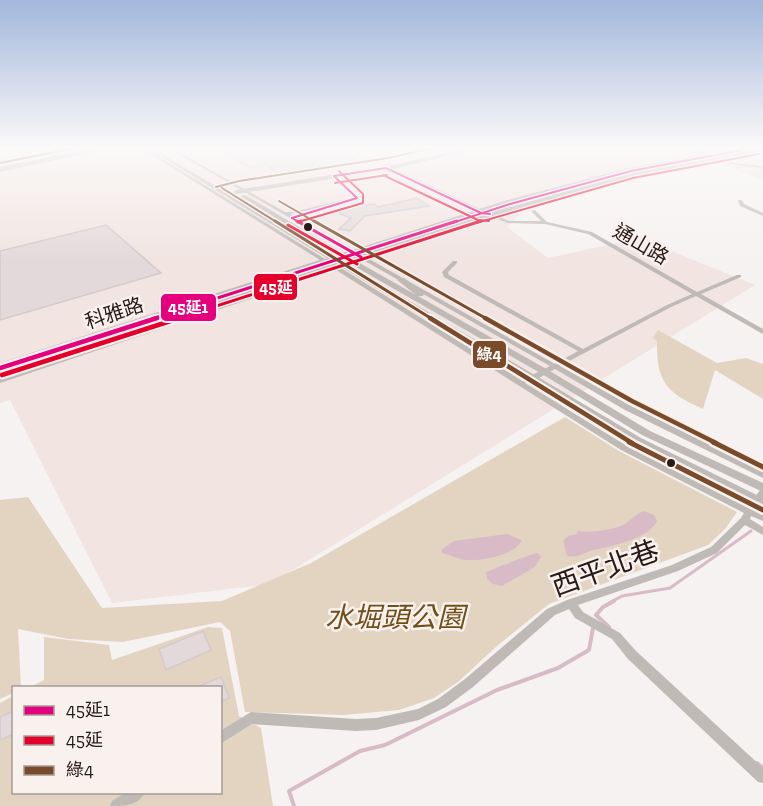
<svg xmlns="http://www.w3.org/2000/svg" width="763" height="806" font-family="'Zilla Slab','Noto Sans TC',serif">
<style>
.built{fill:#f1e4e1}
.green{fill:#e3d4c2}
.water{fill:#d9bbc8}
.lines{fill:none;stroke-linecap:round;stroke-linejoin:round}
.stream-far1{stroke:#d9bbc8;stroke-width:3}
.stream{stroke:#d9bbc8;stroke-width:4}
.building{fill:#e4d9da;stroke:#d4caca;stroke-width:1.5}
.minor{fill:#bfbab6;fill-rule:evenodd}
.tertiary{fill:#bfbab6;fill-rule:evenodd}
.bus-1-far2-casing{stroke:#f9f1ee;stroke-width:4.5}
.bus-1-far1-casing{stroke:#f9f1ee;stroke-width:6}
.bus-1-casing{stroke:#f9f1ee;stroke-width:9}
.bus-2-far2-casing{stroke:#f9f1ee;stroke-width:4.5}
.bus-2-far1-casing{stroke:#f9f1ee;stroke-width:6}
.bus-2-casing{stroke:#f9f1ee;stroke-width:9}
.bus-3-far3-casing{stroke:#f9f1ee;stroke-width:4.5}
.bus-3-far2-casing{stroke:#f9f1ee;stroke-width:6}
.bus-3-far1-casing{stroke:#f9f1ee;stroke-width:9}
.bus-3-casing{stroke:#f9f1ee;stroke-width:10}
.bus-1-far2{stroke:#e5007d;stroke-width:2}
.bus-1-far1{stroke:#e5007d;stroke-width:3}
.bus-1{stroke:#e5007d;stroke-width:4.5}
.bus-2-far2{stroke:#e4002b;stroke-width:2}
.bus-2-far1{stroke:#e4002b;stroke-width:3}
.bus-2{stroke:#e4002b;stroke-width:4.5}
.bus-3-far3{stroke:#7a4b2a;stroke-width:2}
.bus-3-far2{stroke:#7a4b2a;stroke-width:3}
.bus-3-far1{stroke:#7a4b2a;stroke-width:4.5}
.bus-3{stroke:#7a4b2a;stroke-width:5}
.bus-dot{fill:#281a16;stroke:#f9f1ee;stroke-width:2}
.labels{text-anchor:middle;stroke-width:5;stroke-linejoin:round;paint-order:stroke}
.far-street-label{font-size:20px;fill:#281a16;stroke:#f9f1ee}
.near-street-label{font-size:28px;fill:#281a16;stroke:#f9f1ee}
.near-park-label{font-size:28px;font-style:italic;fill:#704f16;stroke:#f9f1ee}
.line-badge{stroke:#f9f1ee;stroke-width:2}
.badge-label{font-size:16px;text-anchor:middle;font-weight:bold;fill:#fff}
</style>
<rect width="100%" height="100%" fill="#f6f2f1"/>
<polygon class="built" points="0,147 763,147 763,180 716,163 578,193 520,214 507,227 548,258 639,238 755,285 270,584 112,603 10,400 0,403"/>
<g class="green">
<path d="M658,330L717,363L746,358L763,364V399L715,370L703,409C667,393 656,382 657,341L653,338Z"/>
<polygon points="565,417 619,451 737,512 725,529 708,545 549,604 497,646 458,682 434,698 399,710 343,715 245,712 230,631 220,622 123,642 68,639 18,629 21,687 14,688 13,693 0,699 0,500 28,497 102,608 222,601 311,563"/>
<polygon points="208,627 222,628 239,716 261,728 273,806 0,806 0,703 13,696 14,792 220,792 220,688 30,687 44,680 44,637 109,645 112,660"/>
</g>
<g class="water">
<path d="M644,511L654,515L657,521C648,540 610,546 590,551C582,554 576,558 567,556L563,541L568,536L577,534L578,531C592,533 611,530 623,525C631,521 635,514 644,511Z"/>
<path d="M507,534L522,540C514,556 482,561 465,560C458,559 450,555 442,553L441,550L454,541Z"/>
<path d="M538,553L541,557L535,567L502,586L493,584L487,579L486,572C493,569 533,553 538,553Z"/>
</g>
<g class="lines">
<polyline class="stream-far1" points="611,602 622,596 670,588 751,531"/>
<g class="stream">
<polyline points="596,615 609,627"/>
<polyline points="596,615 603,607 614,601"/>
<polyline points="757,763 763,768"/>
<polyline points="294,806 289,791 360,751 385,745 497,690 558,668 589,650 593,628"/>
</g>
</g>
<g class="building">
<polygon points="214,147 339,147 358,162 286,172 275,172 268,165 251,168"/>
<polygon points="417,198 429,206 365,216 350,231 339,229 351,218 340,214 340,208 374,204 378,207"/>
<polygon points="106,225 161,273 0,320 0,251"/>
<polygon points="203,631 211,650 166,670 159,649"/>
<polygon points="221,677 229,698 220,702 220,687 197,687"/>
<polygon points="14,711 14,734 0,740 0,717"/>
</g>
<g class="lines">
<g class="minor">
<polygon points="78,147 84,147 0,164 0,162"/>
<polygon points="111,147 117,147 0,172 0,170"/>
<polygon points="139,147 143,147 325,259 348,251 166,147 170,147 285,212 294,212 354,197 332,176 335,175 359,197 359,199 290,214 353,250 501,202 624,169 746,147 753,147 625,171 505,204 0,367 0,363 320,260"/>
<polygon points="716,157 735,163 763,166 763,168 735,165 715,159 715,157"/>
<path d="M554,197H556V199L497,216L509,221H541L531,211L535,210L547,222L592,232L697,292L737,275H741V277L701,294L763,329V334L761,333L696,296L671,307L560,366L631,406L763,471V478L625,410L555,369L530,383H525L627,446L748,507L760,490L763,489V499L755,510L763,514V521L751,516L750,519L763,527V535L745,525L717,553L678,571L578,605L583,612L620,633L636,651L763,768V783L758,782L628,659L612,639L575,618L569,609L555,615L473,687L446,707L419,720L376,730L356,731L252,724L220,744V731L251,712L356,719L376,718L418,709L438,699L465,679L547,609L567,600L672,565L711,547L741,518L744,513L621,450L336,270L0,383V379L333,268V266H337L490,215ZM492,217L508,223L545,224L588,234L692,294L667,305L583,349L449,275L448,272L457,263V261H453L442,272L444,277L578,351L555,364L369,259ZM365,261L550,366L524,379L523,381L524,382L341,268Z"/>
<polygon points="738,200 742,200 744,204 763,213 763,216 740,206 738,201"/>
<path d="M126,792H145C139,806 124,806 110,806L112,801Z"/>
</g>
<g class="tertiary">
<polygon points="100,147 109,147 0,171 0,167"/>
<polygon points="145,147 150,147 342,261 344,260 240,196 245,195 351,258 482,215 387,170 236,194 233,192 236,190 393,165 474,147 482,147 394,169 488,213 637,172 711,158 683,147 689,147 717,156 763,147 763,151 638,176 515,208 356,261 416,295 397,280 401,278 404,278 424,294 423,296 418,296 548,370 650,431 763,483 763,492 642,435 542,374 349,263 347,264 641,438 763,498 763,507 633,444 340,266 0,378 0,372 335,263"/>
</g>
<g class="bus-1-far2-casing">
<g id="bus-1-far2">
<polyline points="386,168 481,213 490,214"/>
<polyline points="334,176 386,168"/>
<polyline points="292,218 357,198 334,176"/>
<polyline points="292,218 300,223"/>
<polyline points="452,223 510,204 631,171 758,147"/>
</g>
</g>
<g class="bus-1-far1-casing">
<g id="bus-1-far1">
<polyline points="297,221 361,257"/>
<polyline points="152,319 457,221"/>
</g>
</g>
<g class="bus-1-casing">
<polyline id="bus-1" points="0,368 157,318"/>
</g>
<g class="bus-2-far2-casing">
<g id="bus-2-far2">
<polyline points="383,175 478,220 489,221"/>
<polyline points="335,183 387,175"/>
<polyline points="298,222 363,203 363,194 339,171"/>
<polyline points="476,223 633,178 759,154"/>
</g>
</g>
<g class="bus-2-far1-casing">
<g id="bus-2-far1">
<polyline points="298,222 301,221"/>
<polyline points="288,225 357,264"/>
<polyline points="176,319 481,221"/>
</g>
</g>
<g class="bus-2-casing">
<polyline id="bus-2" points="2,375 180,318"/>
</g>
<g class="bus-3-far3-casing">
<g id="bus-3-far3">
<polyline points="0,163 80,147"/>
<polyline points="216,187 239,181 388,158 437,147"/>
<polyline points="222,188 278,223"/>
<polyline points="279,201 317,223"/>
</g>
</g>
<g class="bus-3-far2-casing">
<g id="bus-3-far2">
<polyline points="275,221 432,319"/>
<polyline points="314,221 487,319"/>
</g>
</g>
<g class="bus-3-far1-casing">
<g id="bus-3-far1">
<polyline points="430,318 632,443"/>
<polyline points="485,318 632,401 716,443"/>
</g>
</g>
<g class="bus-3-casing">
<g id="bus-3">
<polyline points="629,442 763,510"/>
<polyline points="713,442 763,467"/>
</g>
</g>
<use href="#bus-1-far2" class="bus-1-far2"/>
<use href="#bus-1-far1" class="bus-1-far1"/>
<use href="#bus-1" class="bus-1"/>
<use href="#bus-2-far2" class="bus-2-far2"/>
<use href="#bus-2-far1" class="bus-2-far1"/>
<use href="#bus-2" class="bus-2"/>
<use href="#bus-3-far3" class="bus-3-far3"/>
<use href="#bus-3-far2" class="bus-3-far2"/>
<use href="#bus-3-far1" class="bus-3-far1"/>
<use href="#bus-3" class="bus-3"/>
</g>
<linearGradient id="sky" x2="0" y2="1"><stop stop-color="#a2b7db"/><stop offset="0.57" stop-color="#fbf9f9"/><stop offset="1" stop-color="#fbf9f9" stop-opacity="0"/></linearGradient>
<rect width="763" height="260" fill="url(#sky)"/>
<g class="bus-dot">
<circle cx="308" cy="227" r="5"/>
<circle cx="671" cy="463" r="5"/>
</g>
<g class="labels">
<g class="far-street-label">
<text transform="translate(641 244) rotate(30)" y="7">通山路</text>
<text transform="translate(114 313) rotate(-18)" y="7">科雅路</text>
</g>
<g class="near-street-label">
<text transform="translate(605 568) rotate(-20)" y="10">西平北巷</text>
</g>
<g class="near-park-label">
<text x="395" y="627">水堀頭公園</text>
</g>
</g>
<g class="line-badge">
<rect x="253" y="273" width="45" height="28" rx="6" fill="#e4002b"/>
<rect x="160" y="293" width="57" height="29" rx="6" fill="#e5007d"/>
<rect x="472" y="340" width="35" height="29" rx="6" fill="#7a4b2a"/>
</g>
<g class="badge-label">
<text x="276" y="293">45延</text>
<text x="188" y="313">45延1</text>
<text x="489" y="360">綠4</text>
</g>
<rect x="12" y="686" width="210" height="108" fill="#f9f1ee" stroke="#a59b98" stroke-width="1.5"/>
<rect x="24" y="706" width="30" height="9" fill="#e5007d" stroke="#a59b98" stroke-width="1.5"/>
<text x="66" y="716" font-size="18" fill="#281a16">45延1</text>
<rect x="24" y="736" width="30" height="9" fill="#e4002b" stroke="#a59b98" stroke-width="1.5"/>
<text x="66" y="746" font-size="18" fill="#281a16">45延</text>
<rect x="24" y="766" width="30" height="9" fill="#7a4b2a" stroke="#a59b98" stroke-width="1.5"/>
<text x="66" y="776" font-size="18" fill="#281a16">綠4</text>
</svg>
